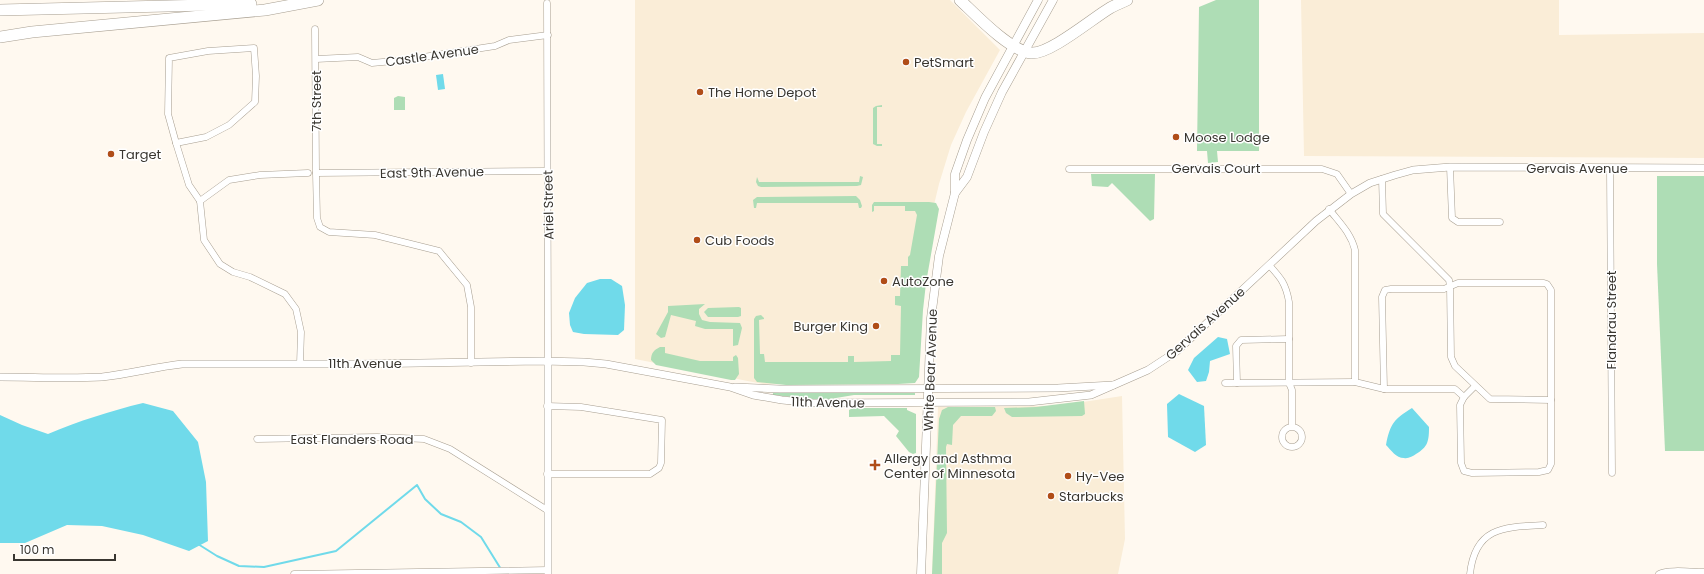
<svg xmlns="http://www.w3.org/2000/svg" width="1704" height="574" font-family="Poppins,sans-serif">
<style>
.built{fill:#faedd7}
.green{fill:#aeddb5}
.water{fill:#70daea}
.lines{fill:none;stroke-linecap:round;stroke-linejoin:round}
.stream{stroke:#70daea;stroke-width:2}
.minor-casing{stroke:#a79e90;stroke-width:7}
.tertiary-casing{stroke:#a79e90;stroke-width:8}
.secondary-casing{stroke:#a79e90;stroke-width:9}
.motorway-casing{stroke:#a79e90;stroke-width:12}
.minor{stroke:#fff;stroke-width:6}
.tertiary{stroke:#fff;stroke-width:7}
.secondary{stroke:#fff;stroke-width:8}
.motorway{stroke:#fff;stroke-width:11}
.poi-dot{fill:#b04d18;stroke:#fff;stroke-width:1.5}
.labels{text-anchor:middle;stroke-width:3;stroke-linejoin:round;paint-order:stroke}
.street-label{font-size:13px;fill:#393630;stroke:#fff}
.poi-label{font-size:13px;fill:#393630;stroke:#fff;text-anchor:start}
</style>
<rect width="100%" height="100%" fill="#fff9f0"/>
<g class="built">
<polygon points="635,0 950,0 1000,50 966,112 951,145 939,184 928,230 914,382 763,384 635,359"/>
<polygon points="1301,0 1559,0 1559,35 1704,33 1704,158 1304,156"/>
<polygon points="1122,396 1125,539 1118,574 932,574 938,407 1057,406"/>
</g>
<g class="green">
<polygon points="1216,0 1259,0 1259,151 1217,151 1218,162 1208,163 1207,151 1197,151 1199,7"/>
<polygon points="398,96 405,97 405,110 394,110 394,98"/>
<polygon points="882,105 882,107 877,107 877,144 882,144 882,146 877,146 873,144 873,108 876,106"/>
<polygon points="1091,174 1155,174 1154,219 1150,221 1112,183 1108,187 1092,186"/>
<polygon points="860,176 863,177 861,185 857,186 761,187 758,186 756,182 757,177 759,182 859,182"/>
<polygon points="1657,176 1704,176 1704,451 1665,451 1657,264"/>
<polygon points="856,196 860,200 862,206 861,208 859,208 858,203 757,203 756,208 754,208 753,200 757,197"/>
<polygon points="874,202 929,202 936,203 939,209 926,283 923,310 919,377 915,383 898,384 786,385 757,382 754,378 754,319 756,316 761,315 764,318 764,319 759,320 760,354 764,354 765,362 848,362 848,356 854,356 854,362 891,361 891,355 900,355 901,306 895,305 895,296 900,296 901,266 908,266 908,257 910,255 917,215 915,211 905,211 905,206 874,206 874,211 872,212 872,205"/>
<polygon points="705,304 699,309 699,314 702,320 710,322 740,323 742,328 738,345 733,346 733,329 705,329 695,326 696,321 671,315 665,337 661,338 656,334 668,312 668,306"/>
<polygon points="739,307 741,308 741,316 738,317 708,317 704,312 708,308"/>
<path d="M660,347H665V353L700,361H733V357L736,355L738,358L739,374L735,380H731L656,365L651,360C651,353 654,350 660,347Z"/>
<polygon points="773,393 915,393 915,395 854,395 830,399 813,399 773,395"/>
<polygon points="1084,401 1085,414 1082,416 1012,417 1006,413 1004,408 1036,407"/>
<polygon points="948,407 995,407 996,411 992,416 961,416 953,425 952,445 947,444 946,447 947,533 942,543 942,574 932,574 939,419 942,410"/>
<polygon points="853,408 907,408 907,410 916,414 916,453 913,454 909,452 896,436 899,431 884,416 849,417 849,410"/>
</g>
<g class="water">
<polygon points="443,74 445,89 438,90 436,75"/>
<polygon points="600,279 611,279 622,286 625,305 624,330 618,335 584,334 573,332 570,325 569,313 575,298 587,283"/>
<polygon points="1218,337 1227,339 1230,354 1210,361 1209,372 1206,381 1197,382 1188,370 1194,358"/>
<polygon points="1179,394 1204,406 1206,445 1195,452 1168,437 1167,404"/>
<path d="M143,403L173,411L198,442L206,482L208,541L189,551L143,535L102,526L67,525L25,543H0V415L22,425L48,434C79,421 110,411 143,403Z"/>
<path d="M1412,408L1429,427C1429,441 1428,447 1416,454C1413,456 1408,459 1404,458C1396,458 1391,450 1386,445C1390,424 1394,419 1412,408Z"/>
</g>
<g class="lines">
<polyline class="stream" points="198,544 217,556 239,566 264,567 336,551 417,485 425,499 441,514 461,522 481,537 504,574"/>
<g class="minor-casing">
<g id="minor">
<polyline points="547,3 548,361"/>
<polyline points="315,29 316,173 317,218 320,227 329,232 375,235 439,251 467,285 471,307 471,363"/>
<polygon points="254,48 256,76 255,102 229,125 206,137 176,143 168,114 169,58 208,51"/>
<polyline points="316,59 358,57 372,63 404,60 495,46 509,40 548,35"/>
<polyline points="176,143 189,185 200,201"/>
<polyline points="1450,167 1452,218 1458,222 1500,222"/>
<polyline points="1610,168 1612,473"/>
<polyline points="1069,169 1322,169 1337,174 1351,194"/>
<polyline points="316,173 547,171"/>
<polyline points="1382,179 1383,214 1449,280 1450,286 1451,357 1455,366 1490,399 1551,400"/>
<polyline points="200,201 204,240 220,264 233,272 250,277 285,294 296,309 301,332 300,364"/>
<polyline points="200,201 229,180 260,175 308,173"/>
<path d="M1329,209C1339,222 1351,233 1355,250V382"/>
<path d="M1269,265C1281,278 1286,284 1289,302V383L1292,390V426"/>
<polyline points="1225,383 1355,382 1384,389 1455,389 1464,397"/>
<polyline points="1237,383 1236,346 1241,340 1289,339"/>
<polyline points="1384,389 1382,297 1385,290 1391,289 1444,289 1458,283 1544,283 1547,284 1551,290 1551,464 1548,470 1539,472 1472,473 1464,471 1461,463 1460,405 1464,397 1475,386"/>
<polyline points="547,406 581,407 662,420 661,463 659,468 650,474 547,474"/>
<circle cx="1292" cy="437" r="10"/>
<polyline points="257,439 377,437 424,439 450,449 547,510"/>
<polyline points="294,574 548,570"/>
<path d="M1470,574C1475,527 1504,527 1543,525"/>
<path d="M1659,574C1667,569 1694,572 1704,572"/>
</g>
</g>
<g class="tertiary-casing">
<g id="tertiary">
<path d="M0,377C34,377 69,379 102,377C129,374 155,367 182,364H360L542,361L584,362L606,364L730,387L753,395L782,400L813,403L1029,402L1091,395L1148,370L1177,351L1316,221L1351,194L1370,183L1395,175L1413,170L1450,167L1704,168"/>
<polyline points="735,387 780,389 1058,388 1113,385"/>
<polyline points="548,574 548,361"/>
</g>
</g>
<g class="secondary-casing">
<g id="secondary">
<polyline points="955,193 967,177 984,132 1002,92 1053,0"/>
<polyline points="921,574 931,318 939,256 955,193 955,174 967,140 985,98 1038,0"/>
</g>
</g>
<g class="motorway-casing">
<g id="motorway">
<path d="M960,0C976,15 1010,51 1031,53C1049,55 1093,18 1110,8C1115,5 1121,3 1127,0"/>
<polyline points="0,10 251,4"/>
<polyline points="0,37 32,32 265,10 318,0"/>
</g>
</g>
<use href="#minor" class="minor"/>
<use href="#tertiary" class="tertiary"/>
<use href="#secondary" class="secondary"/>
<use href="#motorway" class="motorway"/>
</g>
<g class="poi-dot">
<circle cx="906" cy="62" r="4"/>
<circle cx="700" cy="92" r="4"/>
<circle cx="1176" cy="137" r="4"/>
<circle cx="111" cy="154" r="4"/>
<circle cx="697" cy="240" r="4"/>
<circle cx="884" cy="281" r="4"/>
<circle cx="876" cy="326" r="4"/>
<path d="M873 459h4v4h4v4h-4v4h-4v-4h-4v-4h4z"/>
<circle cx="1068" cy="476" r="4"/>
<circle cx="1051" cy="496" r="4"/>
</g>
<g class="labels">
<g class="street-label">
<text transform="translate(432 55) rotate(-8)" y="5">Castle Avenue</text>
<text transform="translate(316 101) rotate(-90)" y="5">7th Street</text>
<text x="1216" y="173">Gervais Court</text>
<text x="1577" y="173">Gervais Avenue</text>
<text transform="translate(432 172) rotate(-1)" y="5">East 9th Avenue</text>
<text transform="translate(548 205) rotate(-91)" y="5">Ariel Street</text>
<text transform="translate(1611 320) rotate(-90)" y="5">Flandrau Street</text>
<text transform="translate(1205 323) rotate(-42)" y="5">Gervais Avenue</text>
<text x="365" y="368">11th Avenue</text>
<text transform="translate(930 370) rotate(-88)" y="5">White Bear Avenue</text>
<text transform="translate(828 402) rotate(1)" y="5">11th Avenue</text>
<text x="352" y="444">East Flanders Road</text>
</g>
<g class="poi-label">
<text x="914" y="67">PetSmart</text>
<text x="708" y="97">The Home Depot</text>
<text x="1184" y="142">Moose Lodge</text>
<text x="119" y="159">Target</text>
<text x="705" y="245">Cub Foods</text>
<text x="892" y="286">AutoZone</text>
<text x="868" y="331" text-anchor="end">Burger King</text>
<text x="884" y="463">Allergy and Asthma<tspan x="884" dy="15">Center of Minnesota</tspan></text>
<text x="1076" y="481">Hy-Vee</text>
<text x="1059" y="501">Starbucks</text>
</g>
</g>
<path d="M14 554v6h101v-6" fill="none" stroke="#393630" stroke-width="2"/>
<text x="20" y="554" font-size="12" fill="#393630" stroke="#ffffff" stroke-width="3" paint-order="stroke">100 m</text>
</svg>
